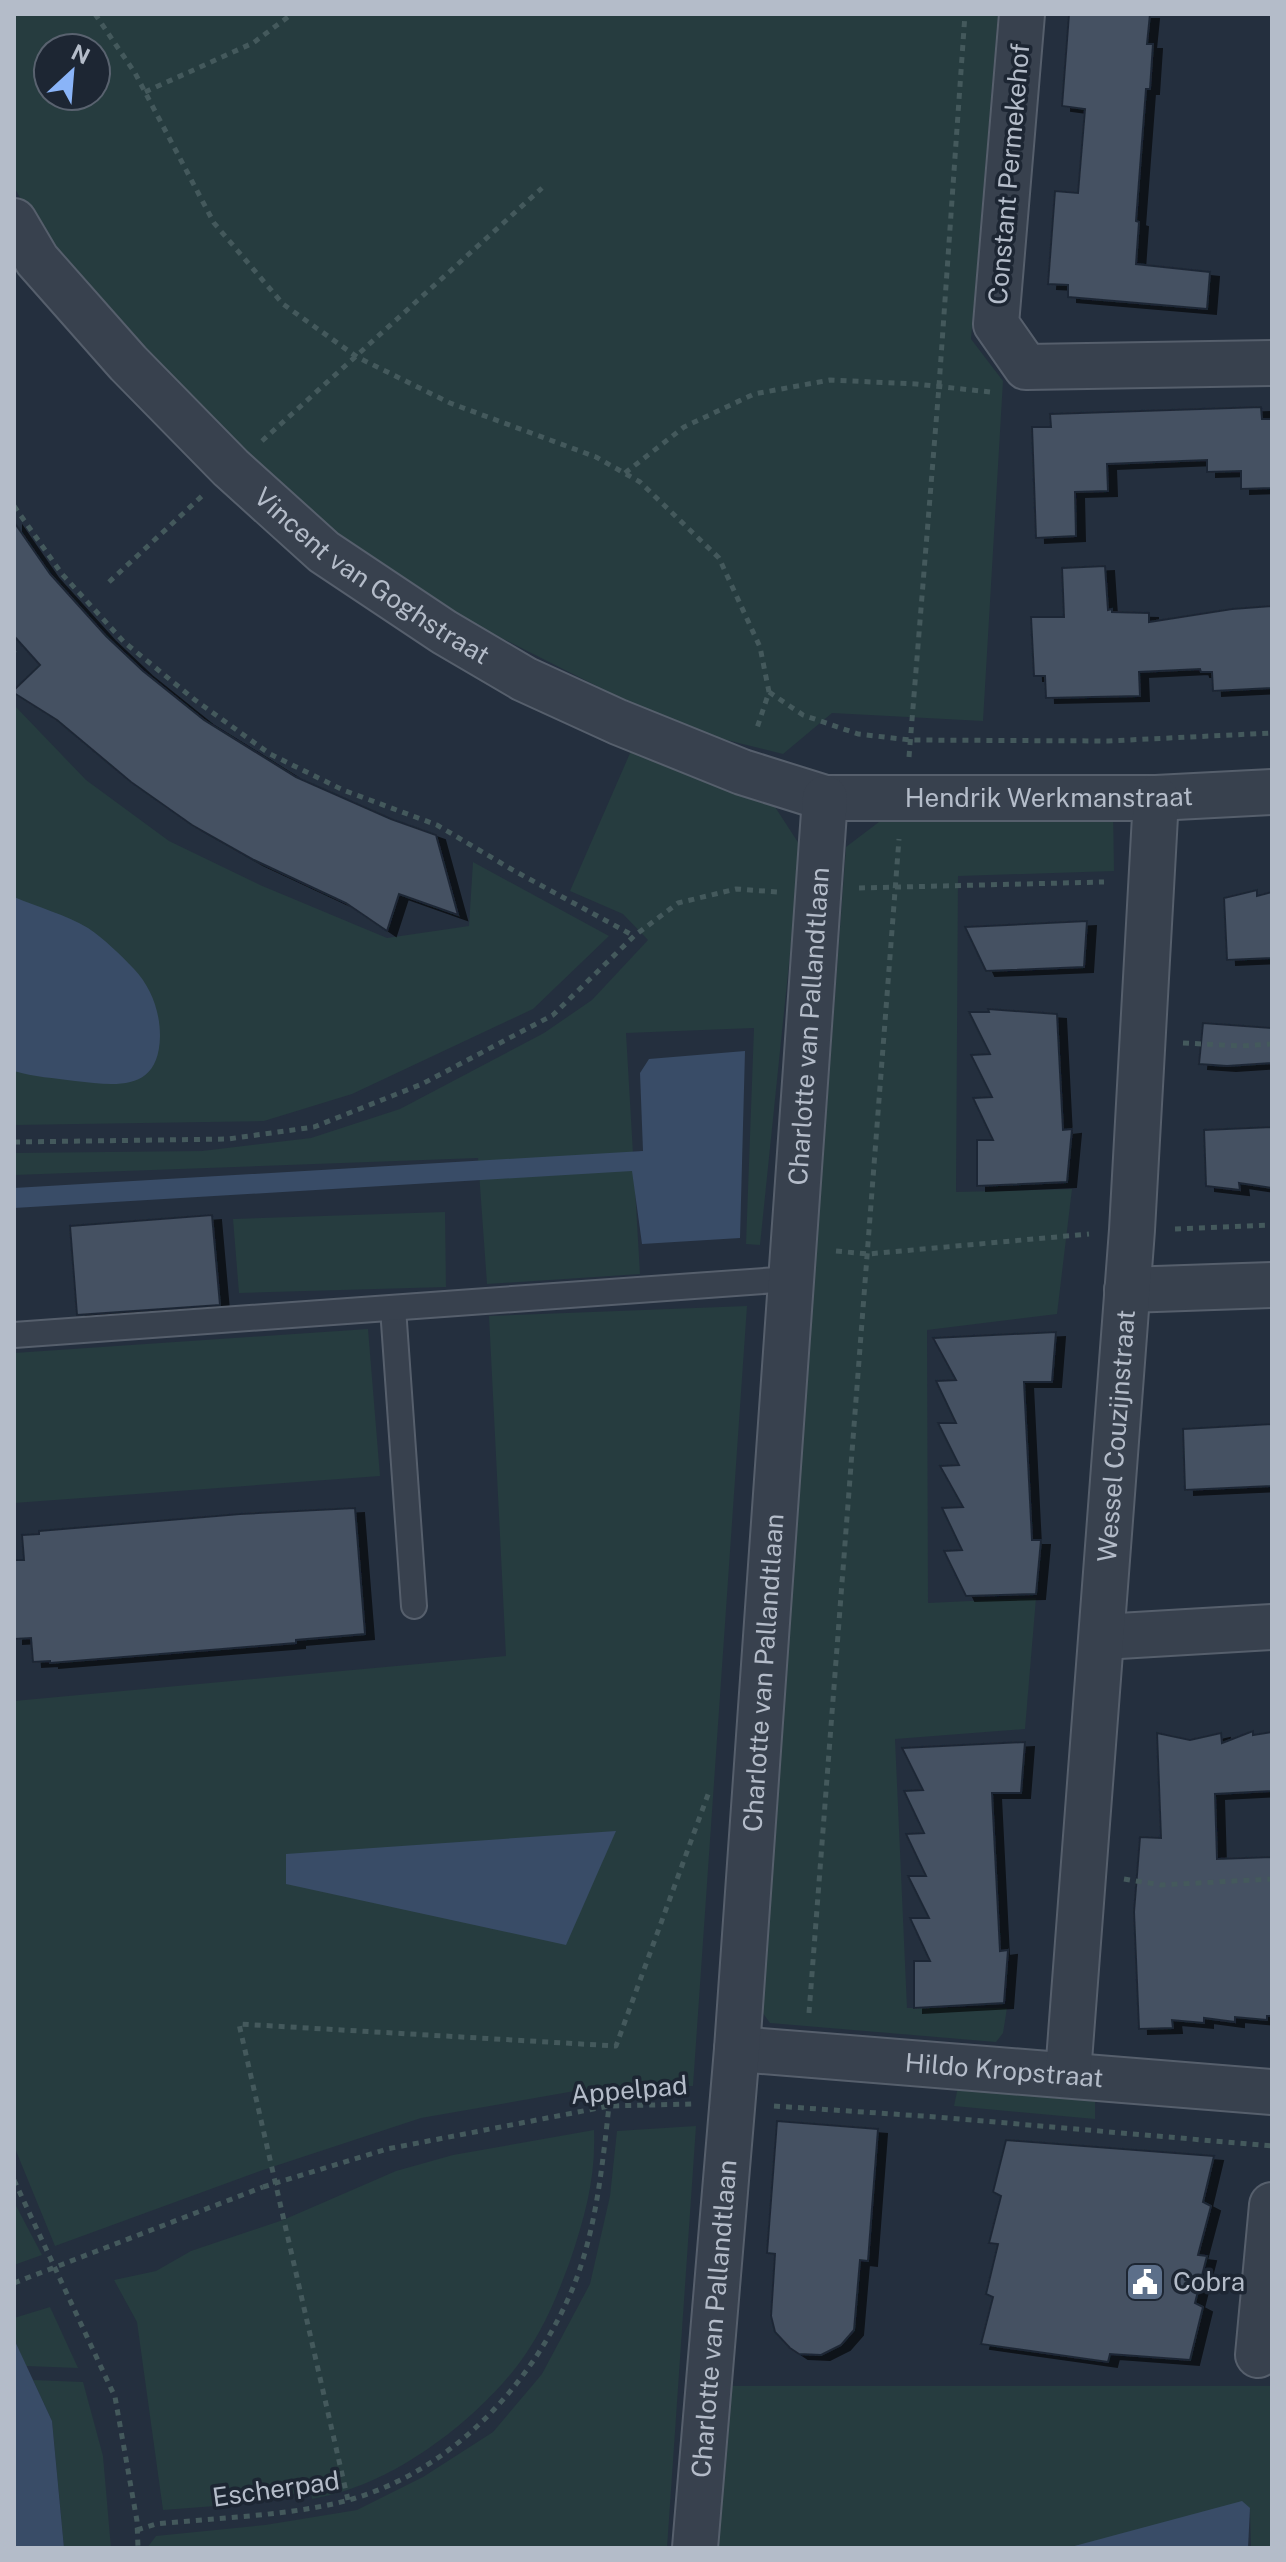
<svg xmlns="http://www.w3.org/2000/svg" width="1286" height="2562" font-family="'Public Sans',sans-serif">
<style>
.green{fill:#263c3f;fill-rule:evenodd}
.water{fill:#394c67}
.building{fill:#455162;stroke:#1f2835;stroke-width:2;filter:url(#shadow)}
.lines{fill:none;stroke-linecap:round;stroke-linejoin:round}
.service-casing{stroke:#565f6c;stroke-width:28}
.minor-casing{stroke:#565f6c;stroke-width:48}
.path{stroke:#44595c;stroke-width:5;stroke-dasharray:6 6;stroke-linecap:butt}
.service{stroke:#38414e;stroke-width:24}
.minor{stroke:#38414e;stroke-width:44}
.path-bridge{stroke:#44595c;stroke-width:5;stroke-dasharray:6 6;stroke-linecap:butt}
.labels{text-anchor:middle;stroke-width:7;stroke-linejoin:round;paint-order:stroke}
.street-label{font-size:26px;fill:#b4bcc9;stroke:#1d2633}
.poi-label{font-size:26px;fill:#b4bcc9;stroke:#1d2633;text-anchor:start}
</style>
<defs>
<filter id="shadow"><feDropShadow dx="9" dy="5" stdDeviation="0" flood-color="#0009"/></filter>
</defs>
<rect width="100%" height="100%" fill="#242f3e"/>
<g class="green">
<path d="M14,14H998L971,339L1003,381L983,721L832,713L783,754L682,729L458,616L317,523L162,379L46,243L14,187ZM48,48H96V96H48Z"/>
<polygon points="14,705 86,780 169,841 260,885 387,938 469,926 473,862 609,936 533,1009 352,1094 264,1121 14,1125"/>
<polygon points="634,744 766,793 801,847 760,1245 746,1244 754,1028 626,1033 640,1274 487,1284 478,1158 14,1175 14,1153 202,1151 311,1138 400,1109 544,1033 592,1000 648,940 623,914 570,891"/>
<polygon points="1113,808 1114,871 958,876 956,1192 1072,1189 1057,1314 927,1330 928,1603 1036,1598 1025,1729 895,1739 907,2008 1007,2008 1003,2033 996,2042 770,2023 757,2005 812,1306 846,847 896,809"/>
<polygon points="445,1212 446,1287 239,1293 233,1219"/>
<polygon points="747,1306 693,2086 592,2088 421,2118 263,2170 55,2246 14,2146 14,1701 506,1656 489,1316"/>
<polygon points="368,1329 380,1476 14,1503 14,1353"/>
<polygon points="959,2082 1095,2093 1095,2119 954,2106"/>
<polygon points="696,2126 667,2548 147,2548 156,2536 265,2525 357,2510 423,2477 493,2432 542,2374 590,2284 610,2196 617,2131"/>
<path d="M594,2130C596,2177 585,2217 570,2261C558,2294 545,2326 525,2355C488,2409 415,2467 353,2488C340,2493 326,2496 312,2499L311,2491L229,2505L163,2510L137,2322L114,2280L156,2271L191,2251L283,2220L396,2171L453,2155Z"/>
<polygon points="14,2202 42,2255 14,2265"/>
<polygon points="50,2307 78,2368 26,2366 14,2339 14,2318"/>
<polygon points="33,2380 83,2382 103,2456 111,2548 64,2548 52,2421"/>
<polygon points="725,2386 1272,2386 1272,2548 1251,2548 1250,2509 1090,2548 714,2548"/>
</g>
<g class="water">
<path d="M14,897C38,907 66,915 88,928C104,939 121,955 134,969C151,987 160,1011 160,1036C159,1092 117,1086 75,1081C54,1078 34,1077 14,1071Z"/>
<polygon points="745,1051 740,1238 642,1244 632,1171 14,1208 14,1188 643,1151 640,1073 649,1059"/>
<polygon points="616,1831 566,1945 286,1884 286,1854"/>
<polygon points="14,2339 52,2421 64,2548 14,2548"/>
<polygon points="1242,2501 1250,2508 1248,2548 1067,2548"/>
</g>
<g class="building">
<polygon points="1069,14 1150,14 1147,44 1153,44 1150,89 1146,89 1136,221 1139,222 1136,264 1210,272 1207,309 1068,297 1068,285 1048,284 1055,191 1078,193 1085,109 1062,106"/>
<polygon points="1261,407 1262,419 1272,419 1272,488 1241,489 1241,471 1207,472 1207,460 1107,464 1108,491 1075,492 1076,536 1036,538 1032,427 1051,427 1050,414"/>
<polygon points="14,522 50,574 106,636 143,671 204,720 296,777 391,819 436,835 458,915 399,894 387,931 346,903 254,860 192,825 131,782 57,720 14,693 14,690 40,665 14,636"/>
<polygon points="1105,566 1108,610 1112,609 1112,612 1149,613 1149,622 1232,609 1272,606 1272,688 1213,691 1212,672 1201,672 1200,669 1139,672 1140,696 1046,698 1045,676 1034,676 1031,617 1064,617 1062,568"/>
<polygon points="1257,890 1257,896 1272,892 1272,958 1227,960 1224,898"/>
<polygon points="1087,921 1084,967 986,971 965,927"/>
<polygon points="988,1009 1057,1014 1063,1130 1072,1129 1067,1182 977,1186 977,1140 993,1140 973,1098 992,1097 971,1055 990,1054 969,1012 989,1012"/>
<polygon points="1203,1023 1272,1028 1272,1063 1227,1066 1199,1064"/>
<polygon points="1272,1127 1272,1188 1239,1183 1240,1190 1206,1186 1204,1130"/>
<polygon points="212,1215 220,1305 77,1315 70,1226"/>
<polygon points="1056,1332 1052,1382 1024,1382 1032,1540 1041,1540 1036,1594 966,1596 944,1551 962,1550 942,1508 963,1507 940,1466 959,1465 938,1423 956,1423 936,1381 956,1380 933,1338"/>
<polygon points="1272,1424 1272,1486 1185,1490 1183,1429"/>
<polygon points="355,1508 365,1634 296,1640 296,1643 50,1663 50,1661 33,1662 31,1638 14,1639 14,1560 24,1560 22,1535 39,1534 39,1531 240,1514"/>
<polygon points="1253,1731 1253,1735 1272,1732 1272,1791 1215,1794 1217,1859 1272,1857 1272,2016 1267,2016 1267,2020 1235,2017 1235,2022 1204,2018 1204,2023 1172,2020 1173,2028 1139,2029 1134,1912 1140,1837 1161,1838 1157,1733 1190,1740 1221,1733 1222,1743"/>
<polygon points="1025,1742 1021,1793 992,1793 1000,1951 1008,1950 1004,2003 914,2008 914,1961 930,1961 910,1918 929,1918 908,1876 926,1876 906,1834 924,1833 904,1791 923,1790 902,1748"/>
<polygon points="777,2121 878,2129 868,2261 860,2260 854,2330 841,2345 821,2355 799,2354 790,2348 775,2332 771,2316 775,2254 767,2253"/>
<polygon points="1006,2140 1214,2156 1203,2202 1211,2206 1198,2255 1207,2256 1195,2303 1203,2307 1190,2360 1110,2354 1108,2362 981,2344 993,2297 986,2294 998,2244 989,2243 1001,2196 993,2192"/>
</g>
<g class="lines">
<g class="service-casing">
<g id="service">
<polyline points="393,1308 414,1606"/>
<polyline points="14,1335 791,1279"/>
</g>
</g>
<g class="minor-casing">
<g id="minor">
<polyline points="1022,14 996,324 1026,367 1272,363"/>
<path id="s1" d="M14,221L37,260L128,363L231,468L324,552L444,632L524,679L618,722L742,772L825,798H1156L1272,792"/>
<polyline points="1127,1290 1272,1285"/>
<polyline points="1102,1637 1272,1627"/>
<path id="s2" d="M737,2049L1272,2092"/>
<path id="s3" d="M1068,2074L1132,1230L1156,798"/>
<polyline points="1258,2355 1272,2205"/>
<path id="s4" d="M695,2548L737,2049L825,798"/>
</g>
</g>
<g class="path">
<polyline points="95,14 135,73 214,223 283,304 357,357 450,403 596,457 640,482 719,558 760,647 769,692 756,731"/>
<polyline points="145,92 253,43 292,14"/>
<polyline points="262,441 542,188"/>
<polyline points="625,473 684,427 754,394 830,380 916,384 990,392"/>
<polyline points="14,506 62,574 124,642 195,700 270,754 343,790 437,825 511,869 634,936"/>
<polyline points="109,582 202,496"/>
<polyline points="14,651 15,650"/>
<polyline points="769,692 803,715 858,734 910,740 1108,741 1272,733"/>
<polyline points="909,757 939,386 965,14"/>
<polyline points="859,888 1104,882"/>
<polyline points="1183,1043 1241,1046 1272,1044"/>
<polyline points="14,1142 228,1139 314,1127 422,1084 553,1015 634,936 678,903 736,889 778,892"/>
<polyline points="1175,1229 1272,1225"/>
<polyline points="836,1251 868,1254 1089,1234"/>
<polyline points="1124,1879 1161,1885 1272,1879"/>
<polyline points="809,2013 899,839"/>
<polyline points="774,2106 937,2117 1272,2146"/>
<polyline points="14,2180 115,2397 137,2521 138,2548"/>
<polyline points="263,2187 387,2149 609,2106 692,2104"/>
<polyline points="348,2500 239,2024 616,2046 710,1789"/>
<path d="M137,2530L156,2524C214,2518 282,2516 337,2503C445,2478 530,2389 572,2290C596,2232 602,2168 609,2106"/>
</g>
<use href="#service" class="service"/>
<use href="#minor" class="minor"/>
<polyline class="path-bridge" points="14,2283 263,2187"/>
</g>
<defs>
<g id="civic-square" transform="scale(2)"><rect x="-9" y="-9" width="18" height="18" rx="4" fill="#5c6f8a" stroke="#1d2633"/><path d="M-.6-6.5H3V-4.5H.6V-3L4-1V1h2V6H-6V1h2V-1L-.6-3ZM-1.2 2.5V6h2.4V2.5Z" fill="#fff"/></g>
</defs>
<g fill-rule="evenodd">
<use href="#civic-square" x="1145" y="2282"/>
</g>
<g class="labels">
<g class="street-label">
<text transform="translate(1009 174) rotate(-85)" y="9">Constant Permekehof</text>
<text dy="9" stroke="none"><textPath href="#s1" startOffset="508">Vincent van Goghstraat</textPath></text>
<text dy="9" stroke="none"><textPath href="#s1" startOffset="1240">Hendrik Werkmanstraat</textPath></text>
<text dy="9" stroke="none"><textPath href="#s4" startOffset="1526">Charlotte van Pallandtlaan</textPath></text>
<text dy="9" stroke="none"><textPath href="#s3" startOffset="640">Wessel Couzijnstraat</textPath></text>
<text dy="9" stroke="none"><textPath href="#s4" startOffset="878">Charlotte van Pallandtlaan</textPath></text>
<text dy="9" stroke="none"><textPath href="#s2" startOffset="268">Hildo Kropstraat</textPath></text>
<text transform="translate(629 2090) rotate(-5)" y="9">Appelpad</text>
<text dy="9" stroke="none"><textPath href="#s4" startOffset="230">Charlotte van Pallandtlaan</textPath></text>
<text transform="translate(276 2489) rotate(-8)" y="9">Escherpad</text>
</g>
<g class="poi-label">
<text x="1173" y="2291">Cobra</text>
</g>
</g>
<rect width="1286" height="2562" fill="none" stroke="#b4bcc9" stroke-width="32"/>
<g transform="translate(72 72) rotate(26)"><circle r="38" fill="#1d2633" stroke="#59626f" stroke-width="2"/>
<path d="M0-6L14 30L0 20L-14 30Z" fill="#8ab4f8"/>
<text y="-12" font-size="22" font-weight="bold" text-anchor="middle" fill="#b4bcc9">N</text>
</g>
</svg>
